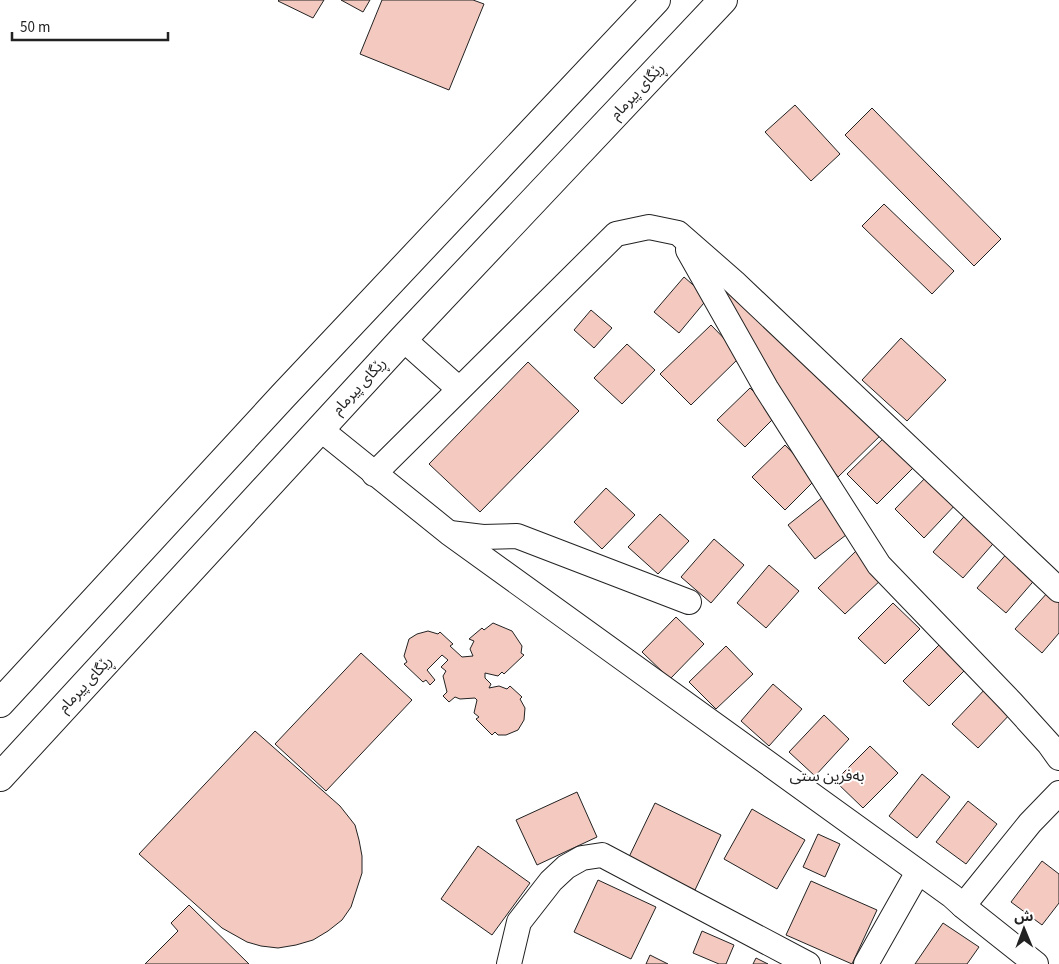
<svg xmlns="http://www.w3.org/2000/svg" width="1059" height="964" font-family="'Source Sans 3','Noto Sans Arabic',sans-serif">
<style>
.building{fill:#f3c9c0;stroke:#222}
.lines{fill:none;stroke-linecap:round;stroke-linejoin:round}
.minor-casing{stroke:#222;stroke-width:26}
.highway-casing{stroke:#222;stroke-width:30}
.minor{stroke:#fff;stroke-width:24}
.highway{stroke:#fff;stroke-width:28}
.labels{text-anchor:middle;stroke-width:4;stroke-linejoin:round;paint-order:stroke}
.street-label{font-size:15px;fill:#222;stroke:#fff}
.neighbourhood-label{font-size:16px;fill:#222;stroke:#fff}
</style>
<rect width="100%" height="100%" fill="#fff"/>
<g class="building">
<polygon points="279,0 324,0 313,18 278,1"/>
<polygon points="341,0 370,0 363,12"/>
<polygon points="382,0 473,0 484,4 449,90 360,54"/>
<polygon points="795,105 840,154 811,181 765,132"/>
<polygon points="872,108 1001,239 974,266 845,135"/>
<polygon points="884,204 954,271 932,294 862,226"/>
<polygon points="684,277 708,298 679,333 654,312"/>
<polygon points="728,291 885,431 838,477 804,434 725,295"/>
<polygon points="591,310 612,328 594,348 574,330"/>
<polygon points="711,325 741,356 691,405 660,374"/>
<polygon points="901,338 946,380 907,421 862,380"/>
<polygon points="627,344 655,370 622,404 594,378"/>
<polygon points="528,362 579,411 480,512 429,464"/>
<polygon points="750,388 777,415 745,447 717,420"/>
<polygon points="887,435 917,464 877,504 847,474"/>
<polygon points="785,445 817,478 785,510 752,477"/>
<polygon points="929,474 958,502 924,538 895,509"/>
<polygon points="606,488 635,515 602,549 574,522"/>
<polygon points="828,493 855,528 815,559 788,525"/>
<polygon points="969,511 999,537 963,578 933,552"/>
<polygon points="660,514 689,541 658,574 628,547"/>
<polygon points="714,539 744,565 711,603 681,577"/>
<polygon points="857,550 884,577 845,614 818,588"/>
<polygon points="1009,551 1038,576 1006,613 977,588"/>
<polygon points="769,565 799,591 766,628 737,603"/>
<polygon points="1048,592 1059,601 1059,633 1042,653 1015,629"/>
<polygon points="893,603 920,629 885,664 858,638"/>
<polygon points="676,617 704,644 670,679 642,652"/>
<polygon points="493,623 512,631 522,646 521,653 524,655 504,674 502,672 498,676 485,673 485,678 491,684 489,688 499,686 507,689 510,686 522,697 520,699 525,708 524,720 518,730 506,735 498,735 495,732 492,735 476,719 479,717 474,713 477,700 475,698 460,699 455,697 449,702 443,696 447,692 443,676 446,671 441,667 448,660 442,655 427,670 435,680 430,685 426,680 423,682 404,664 407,662 404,656 409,639 417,634 428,631 438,634 440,632 453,644 450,646 462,657 473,656 470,649 474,641 469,639 482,628 484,630"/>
<polygon points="941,643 966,669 929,706 903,681"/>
<polygon points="726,646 753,674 716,709 689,682"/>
<polygon points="361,653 412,700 326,791 275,744"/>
<polygon points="773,684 802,709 769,746 741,721"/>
<polygon points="987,687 1013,711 978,748 952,724"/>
<polygon points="824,715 849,739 815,776 789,752"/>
<polygon points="255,731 340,806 355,825 359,840 362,856 362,873 351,907 342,920 328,931 313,940 296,945 278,948 261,946 247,942 222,928 139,854"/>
<polygon points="870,746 898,773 863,808 835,781"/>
<polygon points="922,774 950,797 917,838 889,816"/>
<polygon points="577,792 597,837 537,865 516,820"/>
<polygon points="968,801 997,824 966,864 936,842"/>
<polygon points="655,803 721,835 695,890 628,859"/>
<polygon points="752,809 805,840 777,889 724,859"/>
<polygon points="818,834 840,844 825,877 803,867"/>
<polygon points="478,846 530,883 492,935 441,899"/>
<polygon points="1042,861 1059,874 1059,903 1042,925 1011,902"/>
<polygon points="598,880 656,907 631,959 574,932"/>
<polygon points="811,881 877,910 852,964 786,935"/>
<polygon points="189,905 249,964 145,964 178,931 171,923"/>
<polygon points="943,923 979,947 967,964 915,964"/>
<polygon points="702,931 734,945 726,964 719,964 693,953"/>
<polygon points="650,955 668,964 646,964"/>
<polygon points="756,958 768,964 753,964"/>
</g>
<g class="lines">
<g class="minor-casing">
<g id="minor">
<polyline points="688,250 766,388 879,565 1011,702 1049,744 1059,758"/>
<polyline points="403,339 459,389"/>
<polyline points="320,429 449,533 952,896 963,906 1036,964"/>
<polyline points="374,474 616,234 649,227 678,233 734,282 1059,590"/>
<polyline points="450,533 483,537 517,536 689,602"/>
<polyline points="963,906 1030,823 1059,793"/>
<polyline points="509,964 519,922 551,881 566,867 582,858 602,855 808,964"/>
<polyline points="866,964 918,872"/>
</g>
</g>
<g class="highway-casing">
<g id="highway">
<polyline points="0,703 283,396 656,0"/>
<polyline points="0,777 403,339 723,0"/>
</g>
</g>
<use href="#minor" class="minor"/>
<use href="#highway" class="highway"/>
</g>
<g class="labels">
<g class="street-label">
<text transform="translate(637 91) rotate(-47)" y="5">ڕێگای پیرمام</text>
<text transform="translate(359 386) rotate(-47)" y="5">ڕێگای پیرمام</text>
<text transform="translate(85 684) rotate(-47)" y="5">ڕێگای پیرمام</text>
</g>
<g class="neighbourhood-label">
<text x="827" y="781">به‌فرین ستی</text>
</g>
</g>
<g transform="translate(1024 929) rotate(359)" stroke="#ffffff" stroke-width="4" paint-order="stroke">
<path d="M0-4L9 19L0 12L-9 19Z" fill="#222222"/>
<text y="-8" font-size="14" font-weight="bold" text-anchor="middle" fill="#222222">ش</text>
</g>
<path d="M12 32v8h156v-8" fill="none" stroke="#222222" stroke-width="2.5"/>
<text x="20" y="32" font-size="15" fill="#222222" stroke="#ffffff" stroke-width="4" paint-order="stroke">50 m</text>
</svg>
